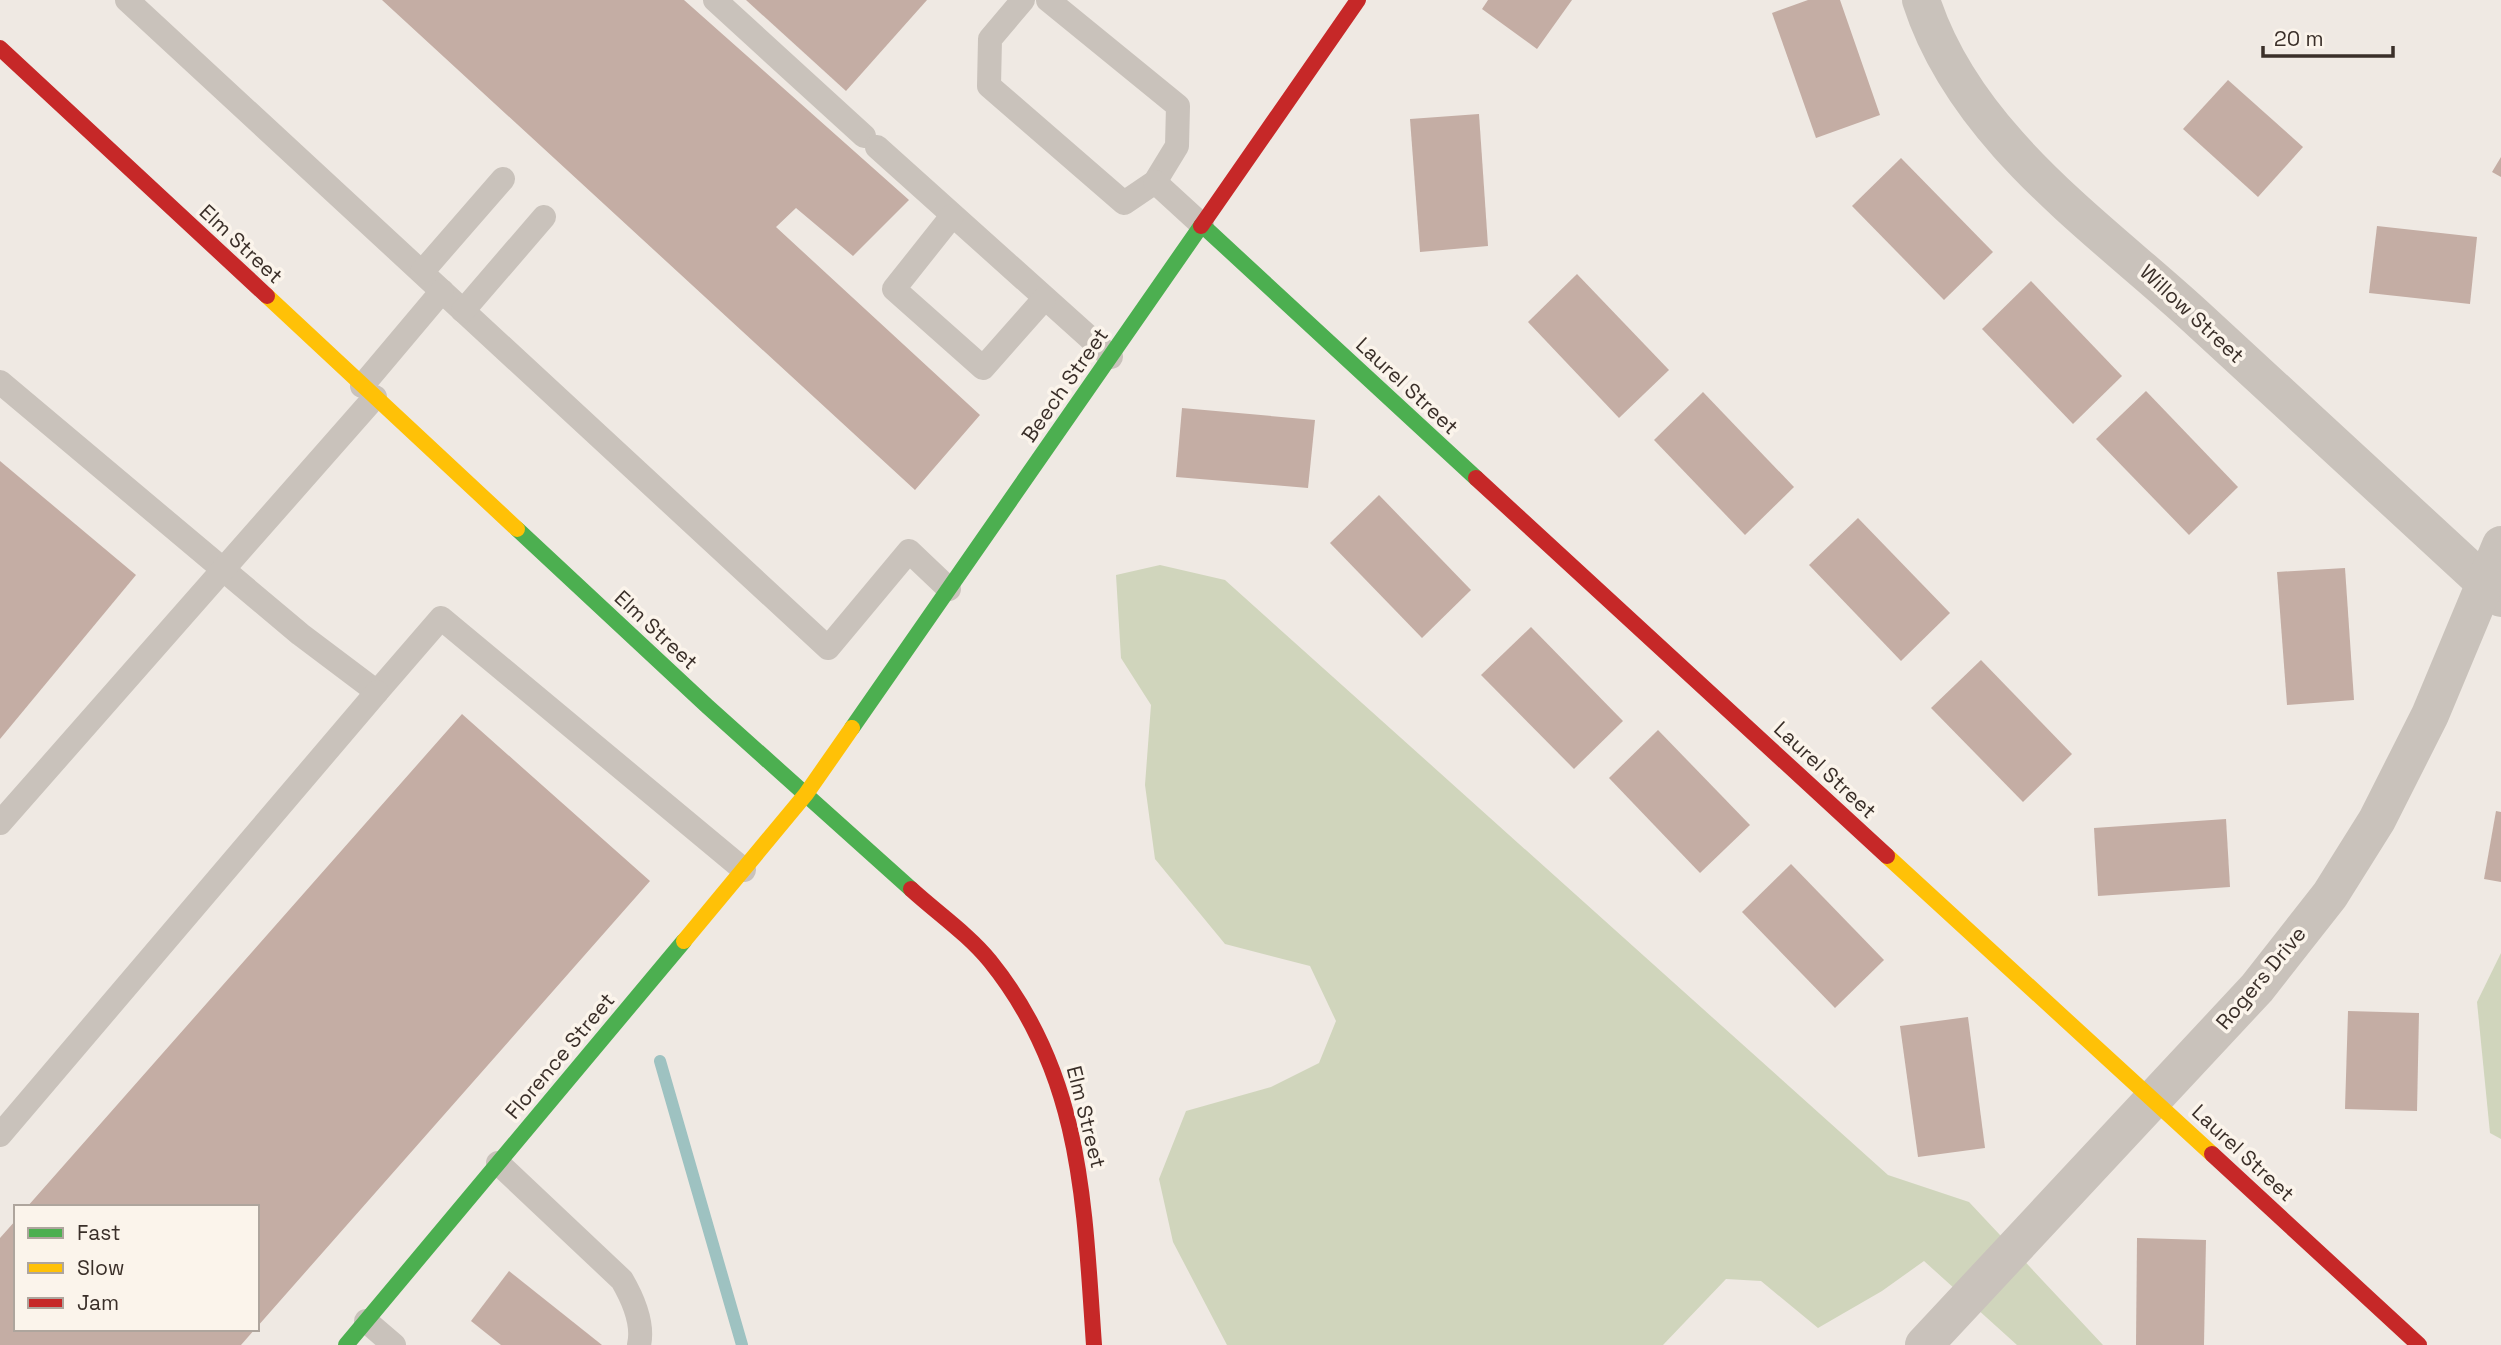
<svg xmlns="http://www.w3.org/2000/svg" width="2501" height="1345" font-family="'Space Grotesk',sans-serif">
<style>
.green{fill:#d0d5bc}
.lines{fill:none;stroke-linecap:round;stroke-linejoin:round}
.stream{stroke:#9ec2c1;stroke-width:12}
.building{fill:#c4ada4}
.lane{stroke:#c9c2bb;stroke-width:24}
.street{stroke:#c9c2bb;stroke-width:38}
.fast{stroke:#4caf50;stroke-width:16}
.slow{stroke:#ffc107;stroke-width:16}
.jam{stroke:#c62828;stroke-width:16}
.labels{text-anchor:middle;stroke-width:7;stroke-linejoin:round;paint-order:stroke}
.street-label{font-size:21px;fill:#3a2f29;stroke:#fbf4eb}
</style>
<rect width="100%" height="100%" fill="#efe9e3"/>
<g class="green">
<polygon points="1160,565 1225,580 1888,1175 1969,1202 2103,1345 2017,1345 1924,1261 1882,1291 1818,1328 1761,1281 1726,1279 1663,1345 1227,1345 1173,1242 1159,1179 1186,1111 1271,1087 1319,1063 1336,1021 1310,966 1225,944 1155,859 1145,785 1151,705 1121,658 1116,575"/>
<polygon points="2501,953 2501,1139 2490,1133 2477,1002"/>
</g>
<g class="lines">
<polyline class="stream" points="660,1061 742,1345"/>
</g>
<g class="building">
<polygon points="382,0 684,0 909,200 853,256 796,208 776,227 980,415 915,490"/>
<polygon points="746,0 927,0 846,91"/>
<polygon points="1488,0 1572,0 1537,49 1482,9"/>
<polygon points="1808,0 1840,0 1880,115 1816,138 1772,13"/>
<polygon points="2228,80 2303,147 2258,197 2183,129"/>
<polygon points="1479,114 1488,246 1420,252 1410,119"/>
<polygon points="2501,157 2501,177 2492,172"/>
<polygon points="1901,158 1993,252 1944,300 1852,206"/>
<polygon points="2377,226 2477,237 2470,304 2369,293"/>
<polygon points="1577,274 1669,370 1619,418 1528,322"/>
<polygon points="2031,281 2122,376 2073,424 1982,329"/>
<polygon points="2146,391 2238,487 2189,535 2096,439"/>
<polygon points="1703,392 1794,487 1745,535 1654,440"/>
<polygon points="1182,408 1315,420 1308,488 1176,477"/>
<polygon points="0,461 136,575 0,739"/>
<polygon points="1379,495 1471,590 1422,638 1330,543"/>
<polygon points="1858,518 1950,613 1901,661 1809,565"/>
<polygon points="2345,568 2354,700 2287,705 2277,572"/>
<polygon points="1531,627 1623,721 1574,769 1481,675"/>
<polygon points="1981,660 2072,754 2023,802 1931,708"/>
<polygon points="462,714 650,881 257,1327 257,1207 27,1207"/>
<polygon points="1658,730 1750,825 1700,873 1609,778"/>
<polygon points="2496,811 2501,812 2501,882 2484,879"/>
<polygon points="2226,819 2230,887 2098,896 2094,828"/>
<polygon points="1791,864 1884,960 1835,1008 1742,912"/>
<polygon points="2348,1011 2419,1013 2417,1111 2345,1109"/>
<polygon points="1968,1017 1985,1148 1918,1157 1900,1026"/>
<polygon points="16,1220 16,1329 255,1329 241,1345 0,1345 0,1238"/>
<polygon points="2137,1238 2206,1240 2204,1345 2136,1345"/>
<polygon points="509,1271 602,1345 501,1345 471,1321"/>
</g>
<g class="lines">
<g class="lane">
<polyline points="127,0 828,648 909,551 949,589"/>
<polyline points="715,0 864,136"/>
<polyline points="1023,0 990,39 989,86 1124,203 1155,182 1177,146 1178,106 1048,0"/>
<polyline points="877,147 1111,357"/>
<polyline points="1155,182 1202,225"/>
<polyline points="952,216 894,289 983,368 1044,299"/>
<polyline points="422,272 503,179"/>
<polyline points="463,311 544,217"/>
<polyline points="0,382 300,634 377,692 441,618 744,870"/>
<polyline points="362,386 442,291"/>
<polyline points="0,823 375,397"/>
<polyline points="0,1135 377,692"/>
<path d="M498,1163L622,1280C633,1299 644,1323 639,1345"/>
<polyline points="366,1321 394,1345"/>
</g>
<g class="street">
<path d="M1921,0C1965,137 2096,225 2196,317C2298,411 2399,504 2501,598"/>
<polyline points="1924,1345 2257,988 2330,895 2377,820 2430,715 2501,545"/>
</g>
<g class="fast">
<polyline points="1202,225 1476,478"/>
<polyline points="517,529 707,706 911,889"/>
<polyline points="852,728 1201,226"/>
<polyline points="346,1345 684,941"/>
</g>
<g class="slow">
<polyline points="267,296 517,529"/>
<polyline points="1887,856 2212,1154"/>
<polyline points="684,941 806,794 852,728"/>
</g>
<g class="jam">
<polyline points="0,48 267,296"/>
<polyline points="1201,226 1358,0"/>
<polyline points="1476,478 1887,856"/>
<path d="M911,889C936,912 968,934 990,961C1083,1076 1084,1205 1094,1345"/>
<polyline points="2212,1154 2419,1345"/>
</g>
</g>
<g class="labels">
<g class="street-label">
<text transform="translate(241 244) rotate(43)" y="7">Elm Street</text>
<text transform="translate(2192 314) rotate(43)" y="7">Willow Street</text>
<text transform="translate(1065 385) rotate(-55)" y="7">Beech Street</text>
<text transform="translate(1407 386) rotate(43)" y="7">Laurel Street</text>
<text transform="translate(656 630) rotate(43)" y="7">Elm Street</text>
<text transform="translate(1825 770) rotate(43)" y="7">Laurel Street</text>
<text transform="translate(2261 978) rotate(-50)" y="7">Rogers Drive</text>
<text transform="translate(560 1056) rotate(-50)" y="7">Florence Street</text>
<text transform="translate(1086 1117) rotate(76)" y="7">Elm Street</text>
<text transform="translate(2243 1153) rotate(43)" y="7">Laurel Street</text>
</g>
</g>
<rect x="14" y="1205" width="245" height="126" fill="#fbf4eb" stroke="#aea59d" stroke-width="2"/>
<rect x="28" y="1228" width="35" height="10" fill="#4caf50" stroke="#aea59d" stroke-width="2"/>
<text x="77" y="1240" font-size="21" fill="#3a2f29">Fast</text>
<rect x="28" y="1263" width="35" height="10" fill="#ffc107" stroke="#aea59d" stroke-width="2"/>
<text x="77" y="1275" font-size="21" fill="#3a2f29">Slow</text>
<rect x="28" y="1298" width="35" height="10" fill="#c62828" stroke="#aea59d" stroke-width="2"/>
<text x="77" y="1310" font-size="21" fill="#3a2f29">Jam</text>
<path d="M2263 46v10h130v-10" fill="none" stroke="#3a2f29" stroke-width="3.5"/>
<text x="2274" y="46" font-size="21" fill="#3a2f29" stroke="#fbf4eb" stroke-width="5" paint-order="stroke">20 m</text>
</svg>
